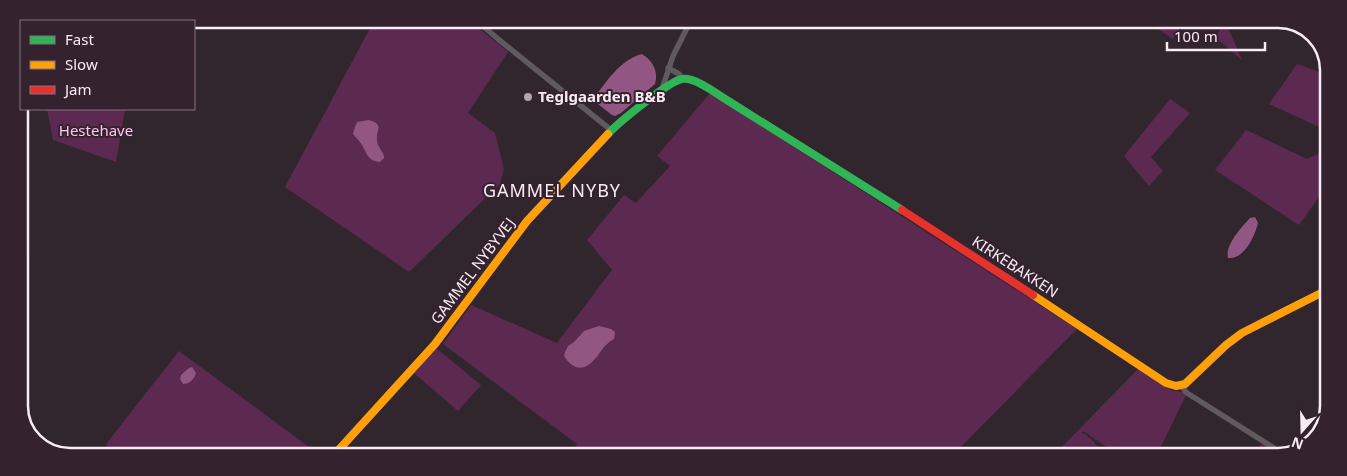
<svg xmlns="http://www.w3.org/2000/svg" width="1347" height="476" font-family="'Noto Sans',sans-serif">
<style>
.green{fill:#5c2950;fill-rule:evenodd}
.water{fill:#925682}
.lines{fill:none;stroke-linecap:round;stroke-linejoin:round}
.street{stroke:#5f5a5e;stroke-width:5.5}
.fast{stroke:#30b455;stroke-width:8}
.slow{stroke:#ff9f0a;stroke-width:8}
.jam{stroke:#e5322d;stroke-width:8}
.poi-dot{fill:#b3a7af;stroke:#35222f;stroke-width:2}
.labels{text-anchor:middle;stroke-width:4;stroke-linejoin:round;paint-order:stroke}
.poi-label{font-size:15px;font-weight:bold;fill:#f9ecf5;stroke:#35222f;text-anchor:start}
.park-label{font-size:15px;fill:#fec6ed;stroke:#35222f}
.street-label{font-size:15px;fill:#f9ecf5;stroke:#35222f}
.quarter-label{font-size:18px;letter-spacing:1px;fill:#f9ecf5;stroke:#35222f}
.rim{fill:none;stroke:#f9ecf5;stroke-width:2.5}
</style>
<rect width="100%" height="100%" fill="#31262e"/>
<g class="green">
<polygon points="70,19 139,19 139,21 64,21"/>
<polygon points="375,19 469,20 508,52 468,113 495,133 504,169 500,184 409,272 285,187"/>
<polygon points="1146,21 1188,21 1173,39"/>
<polygon points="1224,24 1229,30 1242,60 1215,37"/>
<polygon points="1297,64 1328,75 1328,131 1269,104"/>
<path d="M710,93L1077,329L951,457L572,456L571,455L577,444L443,344L471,305L557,343L612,270L587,240L624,195L636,203L670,166L657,156ZM584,331L614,339L604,347L592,363L568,346L574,342Z"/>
<polygon points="1170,99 1190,113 1151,157 1163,171 1149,186 1124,156"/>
<polygon points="47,109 125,109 116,162 53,140"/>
<polygon points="1246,130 1307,159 1328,149 1327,186 1299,225 1215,170"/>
<polygon points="436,348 481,385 458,411 414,373"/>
<polygon points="179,351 320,455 111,455 106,444"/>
<polygon points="1139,368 1171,390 1187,393 1156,457 1121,457 1083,431 1082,433 1087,435 1088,438 1091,438 1091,440 1094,441 1095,444 1102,449 1104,452 1105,452 1107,455 1112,455 1112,457 1052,457"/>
<polygon points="1263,443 1283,456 1278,457 1243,457 1239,455 1239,453 1242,451 1246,453 1248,452 1255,452 1257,450 1259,452 1259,447"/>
</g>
<g class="water">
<path d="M642,54C652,60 659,71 655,84L621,113L615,116L612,115L594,101L593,99C607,82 619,60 642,54Z"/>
<path d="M369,120C385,125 376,129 377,140C377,146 382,150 384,156V158L380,162C368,161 367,154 362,145C360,141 356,138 353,134L355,127L357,122Z"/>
<path d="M1255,217L1258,223C1255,236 1244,260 1228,258C1225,245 1241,228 1250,218Z"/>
<path d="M599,326L611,329L615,332L614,339C611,341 608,343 605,346C601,350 599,355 595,359C584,372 573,370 564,356L565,352L568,346L574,342L584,331Z"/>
<path d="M192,367L196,373C194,379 190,384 183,384L180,379L181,375L189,368Z"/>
</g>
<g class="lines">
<g class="street">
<polyline points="476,20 498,39 611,130"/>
<polyline points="668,68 679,74 682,79"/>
<polyline points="662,89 673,56 691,20"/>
<polyline points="1181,386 1187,393 1285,455"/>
</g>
<path class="fast" d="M608,134C618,123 669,81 682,79C696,77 718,95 730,102L902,210"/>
<g class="slow">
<polyline points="1033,295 1166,383 1176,386 1185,384 1226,345 1242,333 1327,290"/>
<polyline points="334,455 435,344 527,221 608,134"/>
</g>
<polyline class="jam" points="902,210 1033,295"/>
</g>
<circle class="poi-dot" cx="528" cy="97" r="5"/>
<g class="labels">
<g class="poi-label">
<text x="538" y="102">Teglgaarden B&amp;B</text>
</g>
<g class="park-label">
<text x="96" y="136">Hestehave</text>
</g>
<g class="street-label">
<text transform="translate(1015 267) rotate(33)" y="5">KIRKEBAKKEN</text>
<text transform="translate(473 271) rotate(-53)" y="5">GAMMEL NYBYVEJ</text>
</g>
<g class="quarter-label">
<text x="552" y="197">GAMMEL NYBY</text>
</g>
</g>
<path d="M0 0H1347V476H0ZM70 28H1278A42 42 0 0 1 1320 70V406A42 42 0 0 1 1278 448H70A42 42 0 0 1 28 406V70A42 42 0 0 1 70 28Z" fill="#35222f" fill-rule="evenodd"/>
<path class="rim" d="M70 28H1278A42 42 0 0 1 1320 70V406A42 42 0 0 1 1278 448H70A42 42 0 0 1 28 406V70A42 42 0 0 1 70 28Z"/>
<rect x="20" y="20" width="175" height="90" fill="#35222f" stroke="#83737e"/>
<rect x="30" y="36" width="25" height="8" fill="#30b455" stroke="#83737e"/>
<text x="65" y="45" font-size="15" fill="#f9ecf5">Fast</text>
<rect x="30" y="61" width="25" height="8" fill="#ff9f0a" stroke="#83737e"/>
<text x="65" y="70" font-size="15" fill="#f9ecf5">Slow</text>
<rect x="30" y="86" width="25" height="8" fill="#e5322d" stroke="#83737e"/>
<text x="65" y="95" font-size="15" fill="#f9ecf5">Jam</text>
<g transform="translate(1302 431) rotate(200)" stroke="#35222f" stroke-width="4" paint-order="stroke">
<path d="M0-4L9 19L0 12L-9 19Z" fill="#f9ecf5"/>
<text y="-8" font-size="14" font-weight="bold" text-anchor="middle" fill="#f9ecf5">N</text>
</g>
<path d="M1167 42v8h98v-8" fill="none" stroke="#f9ecf5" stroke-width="2.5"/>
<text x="1174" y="42" font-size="15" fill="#f9ecf5" stroke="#35222f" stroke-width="4" paint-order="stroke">100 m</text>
</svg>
